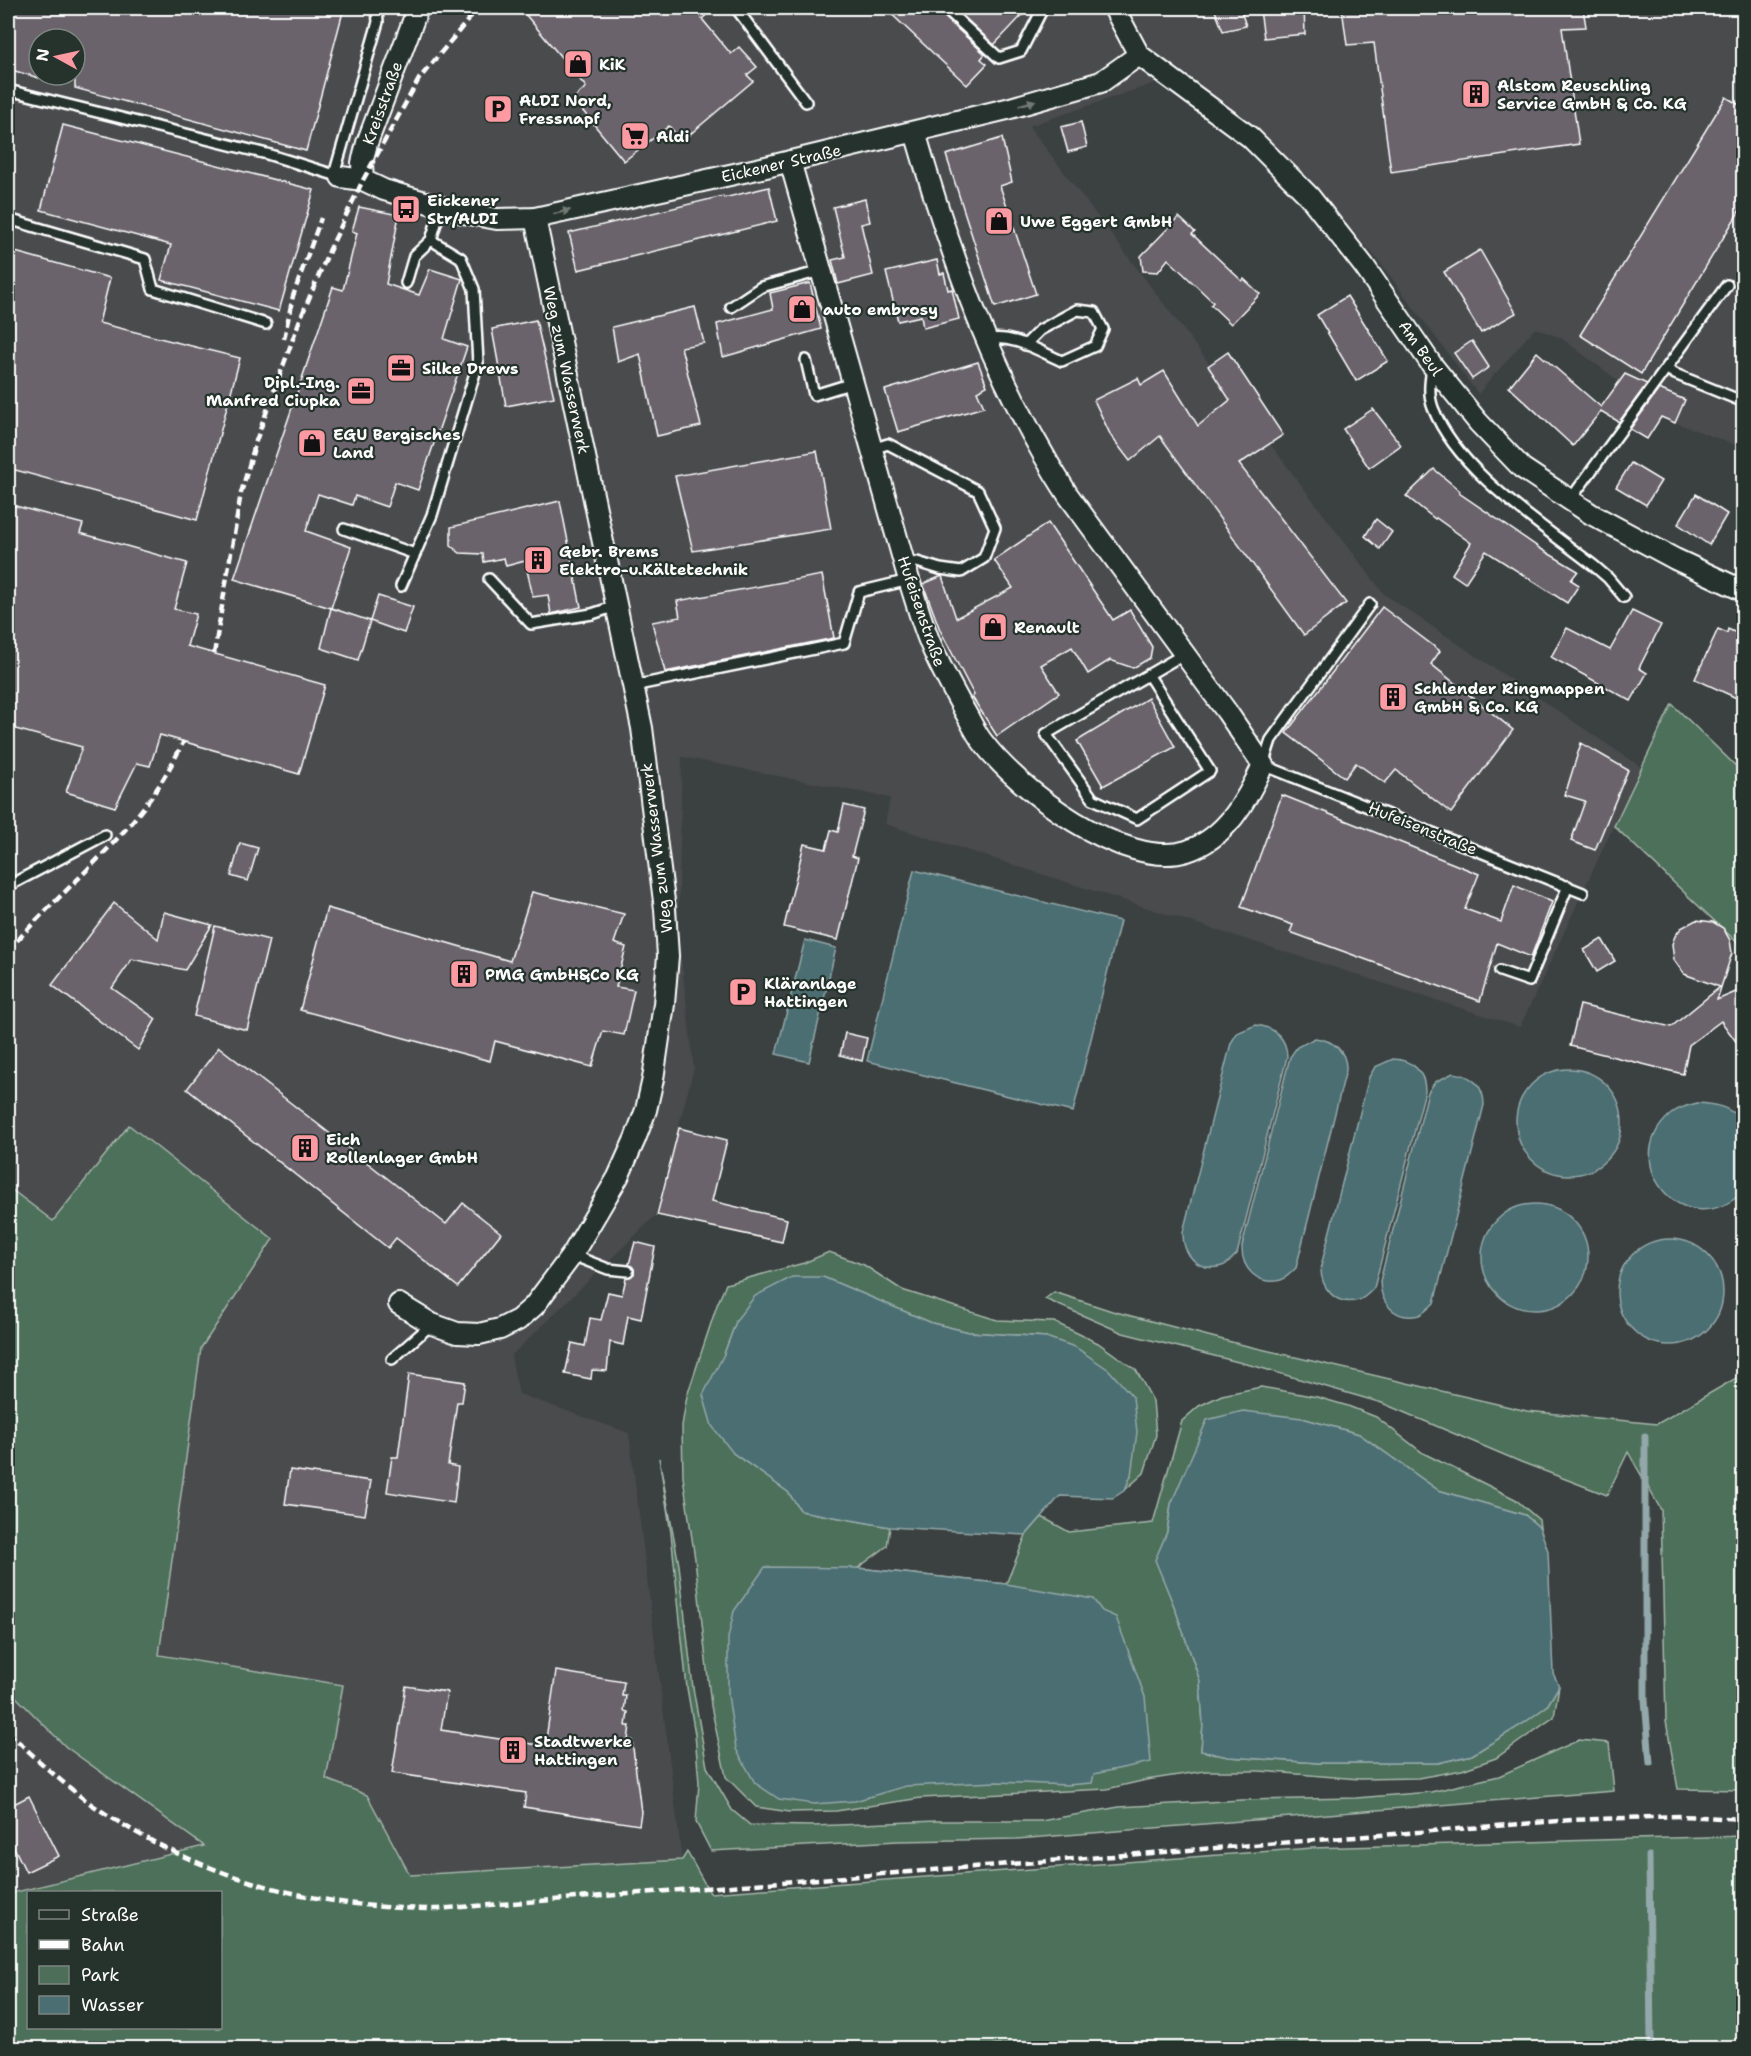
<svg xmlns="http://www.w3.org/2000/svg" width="1751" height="2056" font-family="'Shantell Sans',sans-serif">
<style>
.built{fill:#494b4d;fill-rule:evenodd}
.green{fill:#4d6f5a;stroke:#a6b7ac;stroke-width:1.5;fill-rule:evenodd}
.water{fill:#4b6e72;stroke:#93a8aa;stroke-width:1.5}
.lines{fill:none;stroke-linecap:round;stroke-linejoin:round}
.stream{stroke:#93a8aa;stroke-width:7}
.building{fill:#6b636c;stroke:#fff;stroke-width:1.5}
.service-casing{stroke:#fff;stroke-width:14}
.minor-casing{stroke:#fff;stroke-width:24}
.service{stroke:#26332d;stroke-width:9}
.minor{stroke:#26332d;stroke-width:20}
.rail{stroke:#fff;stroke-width:4.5;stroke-dasharray:9 4.5;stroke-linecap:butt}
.oneway{fill:#727a76}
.labels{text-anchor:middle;stroke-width:4.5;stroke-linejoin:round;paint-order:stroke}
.poi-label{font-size:16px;font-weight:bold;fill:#fff;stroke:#26332d;text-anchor:start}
.street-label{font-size:16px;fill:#fff;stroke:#26332d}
</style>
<rect width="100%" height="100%" fill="#3b4140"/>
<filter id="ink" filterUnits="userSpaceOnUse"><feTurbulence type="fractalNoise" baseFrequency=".0167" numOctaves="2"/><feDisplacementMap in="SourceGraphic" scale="12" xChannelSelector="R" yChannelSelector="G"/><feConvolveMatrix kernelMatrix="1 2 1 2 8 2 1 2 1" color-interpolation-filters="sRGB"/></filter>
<g filter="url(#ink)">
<g class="built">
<path d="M8,8H1743V448L1655,415L1633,392L1561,338L1535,328L1478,394L1375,256L1258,132L1177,67L1161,81L1029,126L1384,594L1641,767L1520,1027L885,824L890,798L682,757L678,931L694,1068L655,1216L511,1356L519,1394L629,1433L682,1860L410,1875L367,1795L326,1779L343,1685L159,1655L201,1348L273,1239L52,1222L8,1187ZM39,39H75V75H39Z"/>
<polygon points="8,1689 66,1747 205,1846 8,1894"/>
</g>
<g class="green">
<polygon points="1672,704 1743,773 1743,948 1614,826"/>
<path d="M129,1125L273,1239L201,1348L159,1655L343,1685L326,1779L367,1795L410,1875L682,1860L687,1852L710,1893L1312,1848L1743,1836V2048H1122L1060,2043L886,2048H8V1894L204,1846L66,1747L8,1689V1187L53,1221ZM28,1892H220V2028H28Z"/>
<polygon points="829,1252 864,1265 902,1290 997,1320 1054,1322 1098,1343 1136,1370 1153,1401 1156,1435 1144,1473 1125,1490 1131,1475 1046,1337 969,1332 932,1323 823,1277 737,1319 724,1354 733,1453 788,1492 801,1511 890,1527 887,1546 858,1568 1006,1584 1026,1535 1042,1517 1069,1532 1153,1523 1182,1421 1199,1406 1222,1395 1261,1387 1317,1397 1348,1406 1376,1417 1423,1453 1515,1499 1539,1520 1540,1528 1525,1515 1438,1490 1359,1434 1302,1418 1171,1504 1167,1532 1156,1560 1176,1611 1200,1681 1203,1724 1201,1751 1228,1757 1319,1763 1438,1763 1472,1755 1524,1723 1547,1706 1559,1686 1554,1717 1496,1758 1462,1770 1418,1778 1359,1779 1259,1771 1205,1771 1146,1780 1107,1789 921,1798 836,1811 790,1812 756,1807 726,1777 711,1706 695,1559 683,1477 682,1426 687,1396 717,1305 726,1284 804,1263"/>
<polygon points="1054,1292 1112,1311 1239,1344 1527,1411 1657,1424 1743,1374 1743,1790 1678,1789 1666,1721 1661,1510 1628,1452 1607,1495 1521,1462 1382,1403 1258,1367 1123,1333 1045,1299"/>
<polygon points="659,1458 679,1565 693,1688 707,1767 732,1810 750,1825 813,1826 937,1821 1041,1821 1119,1807 1242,1800 1356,1798 1431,1792 1499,1776 1579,1740 1609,1743 1614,1791 1017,1839 898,1841 711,1851 696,1822 699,1783 695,1734 687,1688 671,1533"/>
</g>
<g class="water">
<polygon points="914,870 1120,921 1073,1112 867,1061"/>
<polygon points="805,940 836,948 809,1062 776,1054"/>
<path d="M1256,1025C1274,1027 1287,1038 1287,1057L1237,1254C1232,1258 1227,1265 1222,1266C1198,1273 1182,1254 1183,1232L1231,1043L1237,1033Z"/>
<path d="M1315,1038C1333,1040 1347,1051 1346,1070L1296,1268C1292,1272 1286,1278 1281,1280C1257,1286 1241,1268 1242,1246L1290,1057L1297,1047Z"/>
<path d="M1393,1059C1412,1060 1425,1071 1425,1091L1374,1288C1370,1292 1365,1298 1359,1300C1336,1307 1320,1288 1321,1266L1369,1077L1375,1067Z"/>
<circle cx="1569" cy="1122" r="53"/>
<path d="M1453,1073C1472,1075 1484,1086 1484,1105L1434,1303C1430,1307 1424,1313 1419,1315C1395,1321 1380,1303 1380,1281L1428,1092L1435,1082Z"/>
<path d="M1697,1103C1716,1104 1730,1107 1743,1121V1192C1682,1248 1612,1157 1675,1111C1681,1107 1690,1105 1697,1103Z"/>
<circle cx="1535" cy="1257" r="53"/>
<circle cx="1670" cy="1292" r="53"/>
<polygon points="792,1277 823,1277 932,1323 969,1332 1046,1337 1075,1347 1109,1370 1133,1397 1137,1432 1131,1475 1125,1490 1113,1498 1060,1496 1026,1535 890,1527 801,1511 788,1492 733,1453 712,1426 703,1395 724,1354 737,1319 755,1296"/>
<polygon points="1243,1411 1302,1418 1359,1434 1438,1490 1525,1515 1540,1528 1548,1551 1553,1673 1559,1686 1547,1706 1524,1723 1472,1755 1438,1763 1319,1763 1228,1757 1201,1751 1203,1724 1200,1681 1176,1611 1155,1560 1167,1532 1171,1504 1207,1420"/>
<polygon points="765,1567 857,1568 1006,1584 1093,1599 1102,1611 1116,1617 1145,1697 1151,1762 1094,1774 1092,1783 1067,1785 997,1782 906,1786 855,1801 814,1804 779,1799 755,1783 736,1749 728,1695 728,1638 734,1611"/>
</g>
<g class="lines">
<g class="stream">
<polyline points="1645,1436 1645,1699 1650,1763"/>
<polyline points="1649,1856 1651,2048"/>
</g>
</g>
<g class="building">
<polygon points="8,8 344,8 306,151 75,88 75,39 39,39 39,78 8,69"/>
<polygon points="520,8 714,8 702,19 731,54 739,47 757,67 747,75 753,81 682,141 669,126 624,161 573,99 586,87"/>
<polygon points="885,8 938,8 940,13 985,54 981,59 987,64 967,85"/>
<polygon points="954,8 1029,8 994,45"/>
<polygon points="1214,8 1240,8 1246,26 1223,31"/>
<polygon points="1281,8 1304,8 1305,34 1264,38 1260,10"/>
<polygon points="1342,8 1583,8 1586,27 1562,28 1579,144 1391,172 1374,43 1347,45"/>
<polygon points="1726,97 1743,107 1743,205 1641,374 1580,335"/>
<polygon points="1081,122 1087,147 1068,152 1061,127"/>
<polygon points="63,125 314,190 279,311 161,280 171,245 41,210"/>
<polygon points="1002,138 1012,182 1000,186 1036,294 995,307 946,155"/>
<polygon points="769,187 777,221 578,270 569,233 723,196 724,198"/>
<polygon points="865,199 870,222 861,224 873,275 838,284 832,260 845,257 833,207"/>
<polygon points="359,207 399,215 386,284 419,295 430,269 462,279 444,339 467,347 418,490 395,482 387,507 355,496 352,505 318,494 306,531 351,547 331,608 234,579 333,287 343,290 357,233 352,231"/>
<polygon points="1179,217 1195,232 1192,234 1242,281 1244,279 1260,294 1231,324 1211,305 1213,302 1168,259 1158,272 1143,271 1141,256"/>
<polygon points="8,250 110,278 99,323 240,358 197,520 8,468"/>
<polygon points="1480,250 1516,313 1481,333 1444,272"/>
<polygon points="937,260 940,274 944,273 948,290 952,289 959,319 923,328 921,316 898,321 886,272"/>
<polygon points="810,283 821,329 723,357 717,324 773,309 770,293"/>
<polygon points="1347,296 1388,361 1356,381 1317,315"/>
<polygon points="695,307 704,343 681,347 701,426 657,436 640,354 618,362 612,327"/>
<polygon points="536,320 554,397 506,406 492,329"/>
<polygon points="1472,341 1489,367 1472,379 1454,353"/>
<polygon points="1228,352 1283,435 1239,464 1346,603 1304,635 1160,436 1130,461 1111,436 1094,400 1138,378 1141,385 1164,371 1198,426 1230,400 1208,366"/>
<polygon points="1537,352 1601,407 1625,374 1647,384 1619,422 1601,411 1573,446 1509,387"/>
<polygon points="978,362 987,386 977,391 984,407 898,432 885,390"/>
<polygon points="1659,389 1685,400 1675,423 1661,417 1647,439 1630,429"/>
<polygon points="1373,409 1401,445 1369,468 1343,429"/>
<polygon points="817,451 831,529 693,551 675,476"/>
<polygon points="1631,463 1661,481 1646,505 1616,487"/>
<polygon points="1434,469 1460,491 1459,493 1541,549 1578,571 1571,580 1579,585 1567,603 1486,551 1465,583 1452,574 1471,543 1436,518 1435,519 1406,496"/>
<polygon points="1696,494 1727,514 1709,545 1678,524"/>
<polygon points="560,501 581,607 551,614 548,595 533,597 525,561 506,566 504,558 484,562 483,554 460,553 451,546 451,527"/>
<polygon points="8,504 83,524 80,533 187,563 174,609 196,614 187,646 325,685 299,774 160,735 150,766 137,763 115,807 66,792 82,747 8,727"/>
<polygon points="1376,519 1392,532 1380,549 1365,536"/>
<polygon points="1048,523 1113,620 1130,610 1152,647 1150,658 1133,668 1110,660 1088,674 1072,647 1041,665 1059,693 997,736 972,697 974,695 940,630 923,584 942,576 956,618 1013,588 994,560"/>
<polygon points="822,575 834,638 665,672 652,622 680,617 677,601"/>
<polygon points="378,596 413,607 404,633 370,621"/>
<polygon points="1382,607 1440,651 1431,664 1513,730 1451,813 1396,770 1385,783 1356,763 1345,778 1286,733"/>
<polygon points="331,608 370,621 358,660 321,648"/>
<polygon points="1632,611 1661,625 1639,668 1647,673 1631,701 1551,657 1567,628 1610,650"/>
<polygon points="1718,629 1727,633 1728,629 1743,636 1743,701 1695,679"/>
<polygon points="1148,698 1175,747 1103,786 1077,741"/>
<polygon points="1581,743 1628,770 1595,850 1571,841 1585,801 1565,795"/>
<polygon points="1282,795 1479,874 1465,909 1501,922 1514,885 1552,902 1531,957 1497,943 1480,1001 1290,932 1293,925 1241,907"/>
<polygon points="844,805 864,810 852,856 858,858 838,940 784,927 804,844 826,849 831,830 838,832"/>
<polygon points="240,843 258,848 248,881 231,876"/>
<polygon points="532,892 624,914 614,943 626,947 616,987 634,990 624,1035 603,1031 592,1067 495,1041 490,1061 300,1010 327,908 510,961"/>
<polygon points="114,903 158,939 164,912 212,925 185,970 132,959 112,988 156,1019 138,1050 52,985"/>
<polygon points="1696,920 1713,922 1723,928 1730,940 1732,953 1717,1000 1743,989 1743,1051 1721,1021 1689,1045 1683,1074 1570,1046 1580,1005 1671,1027 1720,987 1684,974 1674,960 1672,944 1675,936 1681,928"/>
<polygon points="215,926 269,940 247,1030 194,1016"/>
<polygon points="1602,939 1615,961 1597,972 1584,950"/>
<polygon points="845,1033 867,1038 862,1061 840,1055"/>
<polygon points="219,1047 446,1224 463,1203 501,1233 458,1287 396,1238 388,1248 187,1089"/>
<polygon points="679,1128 727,1140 712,1201 787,1219 782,1242 657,1215"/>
<polygon points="635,1242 655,1247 641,1319 628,1316 623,1345 610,1342 607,1371 592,1370 591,1379 565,1374 572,1343 585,1346 590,1318 601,1320 608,1292 622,1295 626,1278 634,1274 634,1269 629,1264"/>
<polygon points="409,1374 465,1382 462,1402 457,1402 448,1465 458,1467 454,1503 387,1492 392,1457 398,1457"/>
<polygon points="290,1470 371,1481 365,1515 285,1504"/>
<polygon points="556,1671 624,1682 622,1696 626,1696 624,1711 628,1712 626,1726 630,1726 628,1740 632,1740 641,1812 639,1825 524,1807 526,1793 392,1773 406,1686 447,1692 441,1730 545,1746"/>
<polygon points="29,1796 59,1856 26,1872 8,1835 8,1807"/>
</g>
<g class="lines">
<g class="service-casing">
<g id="service">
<polyline points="736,8 806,102"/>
<polyline points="945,8 999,58 1021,51 1043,8"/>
<polyline points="8,90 267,154 341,177"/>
<polyline points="334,175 378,22 377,8"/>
<polyline points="8,219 145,259 153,289 266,324"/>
<polyline points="406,283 414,256 431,240"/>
<polyline points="731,307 761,287 821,271"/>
<path d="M985,340C1011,333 1039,351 1062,361L1095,346L1103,329L1094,312L1077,310L1040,330L1025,345"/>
<polyline points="806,360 814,395 853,383"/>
<path d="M1432,368C1430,381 1428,395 1433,408C1458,472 1541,524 1593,565L1608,578L1624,597"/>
<polyline points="1667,369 1675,374 1744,402"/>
<polyline points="872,449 888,444 978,491 995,528 984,558 961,572 940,569 917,562 905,565"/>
<polyline points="1570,500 1727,285"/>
<polyline points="344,529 415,554"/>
<polyline points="489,579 531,624 592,614 616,606"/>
<polyline points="401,586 432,515 478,363 474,289 461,258 431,240 441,207"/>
<polyline points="1370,604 1271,740 1263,765 1583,893"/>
<polyline points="1149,676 1210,771 1137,819 1093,799 1046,734 1184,654"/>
<polyline points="633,686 844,643 859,592 909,580"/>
<polyline points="8,886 105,835"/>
<polyline points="1500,971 1529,981 1568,886"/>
<polyline points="572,1255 608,1269 628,1271"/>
<polyline points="392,1359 432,1324"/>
</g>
</g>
<g class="minor-casing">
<g id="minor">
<polyline points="1114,8 1139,55 1250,137 1309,196 1364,266 1432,365 1478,422 1522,468 1591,514 1675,559 1744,591"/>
<path d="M790,161L909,580C916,601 922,624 931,645C940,667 952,688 964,710C970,720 975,732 982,741C1017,789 1125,871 1187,851C1226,838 1247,800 1263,765L1227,712L1068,495C996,384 951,258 915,132"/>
<polyline points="341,177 363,180 384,190 463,213 497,219 535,218 766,167 1007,109 1101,82 1139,55"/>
<polyline points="363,180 362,163 367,143 418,8"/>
<polyline points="399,1304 432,1324 457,1333 479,1334 500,1329 518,1320 534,1306 572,1255 618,1177 635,1139 646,1110 653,1079 664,1004 668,956 665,909 642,728 535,218"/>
</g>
</g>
<use href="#service" class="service"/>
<use href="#minor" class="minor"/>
<g class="rail">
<polyline points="284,339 293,296 321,218"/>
<polyline points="214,654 241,493 256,441 299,322 330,249 363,180 419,79 478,8"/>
<path d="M8,951C51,901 103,860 143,808C160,787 172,764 184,741"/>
<path d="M8,1732C35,1757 62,1784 94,1806C196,1876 314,1909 437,1909L1572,1820L1680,1816L1744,1819"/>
</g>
</g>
<defs><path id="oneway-solid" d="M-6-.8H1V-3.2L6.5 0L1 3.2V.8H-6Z" transform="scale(1.5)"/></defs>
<g class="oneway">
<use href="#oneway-solid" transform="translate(1027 103) rotate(-16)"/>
<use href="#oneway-solid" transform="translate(562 212) rotate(-14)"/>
</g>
</g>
<defs>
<g id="shop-square" transform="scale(1.5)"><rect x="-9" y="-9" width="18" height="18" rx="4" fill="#ff9aa2" stroke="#26332d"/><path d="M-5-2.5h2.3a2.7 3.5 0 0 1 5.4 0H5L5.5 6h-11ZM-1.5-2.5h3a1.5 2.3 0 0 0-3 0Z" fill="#111"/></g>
<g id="building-square" transform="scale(1.5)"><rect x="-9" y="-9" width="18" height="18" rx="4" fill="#ff9aa2" stroke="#26332d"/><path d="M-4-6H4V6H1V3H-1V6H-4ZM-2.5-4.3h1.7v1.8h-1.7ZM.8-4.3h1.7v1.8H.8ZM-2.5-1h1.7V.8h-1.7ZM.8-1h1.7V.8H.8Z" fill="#111"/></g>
<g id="parking-square" transform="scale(1.5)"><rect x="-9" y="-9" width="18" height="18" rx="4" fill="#ff9aa2" stroke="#26332d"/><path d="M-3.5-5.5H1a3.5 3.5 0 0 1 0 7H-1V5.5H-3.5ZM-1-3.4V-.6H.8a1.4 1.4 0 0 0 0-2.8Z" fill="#111"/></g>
<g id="supermarket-square" transform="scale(1.5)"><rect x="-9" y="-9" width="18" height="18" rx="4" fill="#ff9aa2" stroke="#26332d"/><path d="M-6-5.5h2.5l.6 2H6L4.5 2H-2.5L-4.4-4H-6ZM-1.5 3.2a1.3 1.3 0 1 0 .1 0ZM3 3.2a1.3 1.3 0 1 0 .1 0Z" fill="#111"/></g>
<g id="bus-square" transform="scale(1.5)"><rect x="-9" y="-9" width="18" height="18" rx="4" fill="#ff9aa2" stroke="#26332d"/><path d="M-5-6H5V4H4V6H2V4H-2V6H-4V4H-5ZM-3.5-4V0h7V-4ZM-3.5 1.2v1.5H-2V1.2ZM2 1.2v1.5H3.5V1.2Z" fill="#111"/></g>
<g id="office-square" transform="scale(1.5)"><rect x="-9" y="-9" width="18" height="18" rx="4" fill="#ff9aa2" stroke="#26332d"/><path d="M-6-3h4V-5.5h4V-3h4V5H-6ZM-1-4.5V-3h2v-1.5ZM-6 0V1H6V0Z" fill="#111"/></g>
</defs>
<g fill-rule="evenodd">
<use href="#shop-square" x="578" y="64"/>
<use href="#building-square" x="1476" y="94"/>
<use href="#parking-square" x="498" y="109"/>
<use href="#supermarket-square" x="635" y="136"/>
<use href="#bus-square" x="406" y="209"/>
<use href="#shop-square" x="999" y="221"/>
<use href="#shop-square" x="802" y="309"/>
<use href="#office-square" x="401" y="368"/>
<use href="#office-square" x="361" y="391"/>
<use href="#shop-square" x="312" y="443"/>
<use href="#building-square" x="538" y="560"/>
<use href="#shop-square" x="993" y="627"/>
<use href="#building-square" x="1393" y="697"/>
<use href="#building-square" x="464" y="974"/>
<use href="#parking-square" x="743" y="992"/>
<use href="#building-square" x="305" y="1148"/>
<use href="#building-square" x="513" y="1750"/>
</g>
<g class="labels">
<g class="poi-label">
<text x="599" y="70">KiK</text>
<text x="1497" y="91">Alstom Reuschling<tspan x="1497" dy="18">Service GmbH &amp; Co. KG</tspan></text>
<text x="519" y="106">ALDI Nord,<tspan x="519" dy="18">Fressnapf</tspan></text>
<text x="656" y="142">Aldi</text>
<text x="427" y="206">Eickener<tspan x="427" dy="18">Str/ALDI</tspan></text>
<text x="1020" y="227">Uwe Eggert GmbH</text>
<text x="823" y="315">auto embrosy</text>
<text x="422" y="374">Silke Drews</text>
<text x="340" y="388" text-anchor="end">Dipl.-Ing.<tspan x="340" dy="18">Manfred Ciupka</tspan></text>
<text x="333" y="440">EGU Bergisches<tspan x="333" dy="18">Land</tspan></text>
<text x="559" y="557">Gebr. Brems<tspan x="559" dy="18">Elektro-u.Kältetechnik</tspan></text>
<text x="1014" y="633">Renault</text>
<text x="1414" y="694">Schlender Ringmappen<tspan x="1414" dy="18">GmbH &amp; Co. KG</tspan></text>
<text x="485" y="980">PMG GmbH&amp;Co KG</text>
<text x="764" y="989">Kläranlage<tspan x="764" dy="18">Hattingen</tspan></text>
<text x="326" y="1145">Eich<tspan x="326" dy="18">Rollenlager GmbH</tspan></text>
<text x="534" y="1747">Stadtwerke<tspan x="534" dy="18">Hattingen</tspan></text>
</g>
<g class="street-label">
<text transform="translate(382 103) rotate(-70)" y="6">Kreisstraße</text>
<text transform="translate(781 163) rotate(-13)" y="6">Eickener Straße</text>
<text transform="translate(1421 348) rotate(55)" y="6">Am Beul</text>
<text transform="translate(567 370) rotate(78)" y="6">Weg zum Wasserwerk</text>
<text transform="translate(922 611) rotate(71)" y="6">Hufeisenstraße</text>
<text transform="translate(1423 828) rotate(22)" y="6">Hufeisenstraße</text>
<text transform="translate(656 848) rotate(-97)" y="6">Weg zum Wasserwerk</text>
</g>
</g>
<rect width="1751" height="2056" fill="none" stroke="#26332d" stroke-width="30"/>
<rect x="15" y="15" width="1721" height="2026" fill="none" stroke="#fff" stroke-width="2" filter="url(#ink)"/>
<rect x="27" y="1891" width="195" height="138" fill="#26332d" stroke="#7d8581" stroke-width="1.5"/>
<rect x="39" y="1910" width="30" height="9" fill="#26332d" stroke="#7d8581" stroke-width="1.5"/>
<text x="81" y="1921" font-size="18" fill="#ffffff">Straße</text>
<rect x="39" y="1940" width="30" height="9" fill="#ffffff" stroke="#7d8581" stroke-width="1.5"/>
<text x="81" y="1951" font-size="18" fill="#ffffff">Bahn</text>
<rect x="39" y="1966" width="30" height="18" fill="#4d6f5a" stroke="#7d8581" stroke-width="1.5"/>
<text x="81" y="1981" font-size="18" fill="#ffffff">Park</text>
<rect x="39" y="1996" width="30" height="18" fill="#4b6e72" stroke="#7d8581" stroke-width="1.5"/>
<text x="81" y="2011" font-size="18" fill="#ffffff">Wasser</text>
<g transform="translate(57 57) rotate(278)"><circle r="28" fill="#26332d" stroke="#7d8581" stroke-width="1.5"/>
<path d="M0-4.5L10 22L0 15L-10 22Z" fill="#ff9aa2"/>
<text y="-9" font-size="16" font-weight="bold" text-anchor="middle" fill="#ffffff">N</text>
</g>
</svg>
